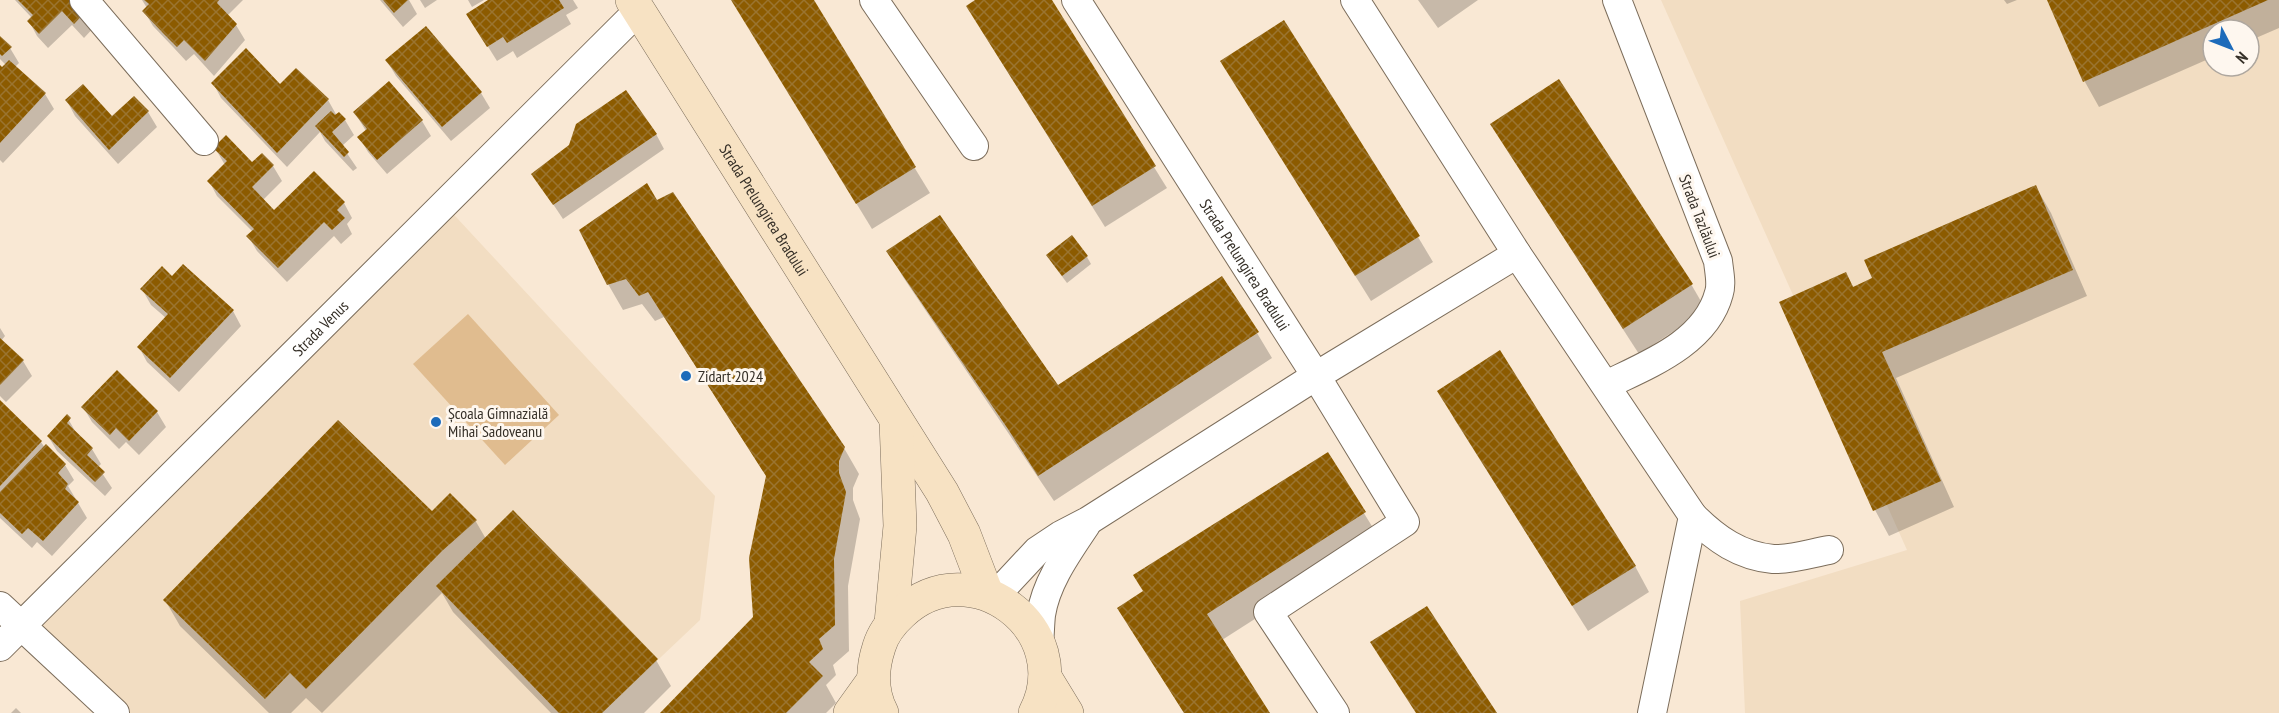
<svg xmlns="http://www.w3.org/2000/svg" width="2279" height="713" font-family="'PT Sans Narrow',sans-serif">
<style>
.built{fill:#f2ddc2;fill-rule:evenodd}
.garden{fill:#e0bc8f}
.shadow{fill:#0003}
.building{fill:url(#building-cross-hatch)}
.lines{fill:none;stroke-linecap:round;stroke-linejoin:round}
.street-casing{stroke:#7c6d5b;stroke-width:30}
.secondary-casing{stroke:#7c6d5b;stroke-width:34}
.street{stroke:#fff;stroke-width:28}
.secondary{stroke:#f7e2c3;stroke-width:33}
.poi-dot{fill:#1d6bba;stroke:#fef7ef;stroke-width:2}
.labels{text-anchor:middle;stroke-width:6;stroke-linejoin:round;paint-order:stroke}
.street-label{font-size:16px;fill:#352f27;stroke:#fef7ef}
.poi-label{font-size:16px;fill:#352f27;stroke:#fef7ef;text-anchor:start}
</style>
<defs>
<pattern id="building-cross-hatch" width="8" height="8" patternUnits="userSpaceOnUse" patternTransform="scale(1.5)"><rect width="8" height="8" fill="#8c5b00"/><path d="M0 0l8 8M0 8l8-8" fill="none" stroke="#9a7430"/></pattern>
</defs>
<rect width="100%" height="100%" fill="#f9e8d4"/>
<g class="built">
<path d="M1661,0H2279V713H1745L1740,601L1907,550ZM2213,30H2249V66H2213Z"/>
<polygon points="444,204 715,496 700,620 602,713 115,713 21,626"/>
</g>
<polygon class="garden" points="468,314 559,415 505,465 413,364"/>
<g class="shadow">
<polygon points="15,0 79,0 97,24 84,38 72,25 48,48 37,36 29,21 32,18"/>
<polygon points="142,0 243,0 227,16 236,25 245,40 214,76 194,54 186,61 174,48 153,26 144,11 147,8"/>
<polygon points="380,0 409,0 417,14 403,27"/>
<polygon points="420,0 437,0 425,8"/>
<polygon points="468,0 484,0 472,7"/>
<polygon points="491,0 573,0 578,8 566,15 571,24 517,58 513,51 497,61 477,29"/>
<polygon points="732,0 812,0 930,193 872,229"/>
<polygon points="978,0 1050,0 1167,188 1105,227 980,28"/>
<polygon points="1418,0 1478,0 1438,28"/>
<polygon points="2004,0 2017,0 2007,4"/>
<polygon points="2048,0 2279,0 2279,28 2249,41 2249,30 2213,30 2213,57 2099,107 2085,82"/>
<polygon points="426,28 481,93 490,108 451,141 396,76 387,61"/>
<polygon points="0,38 10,48 19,63 15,67 45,94 54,109 3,163 0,160 0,67 2,69 6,65 0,59"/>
<polygon points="213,83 279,86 328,100 337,116 345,120 354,135 342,146 357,168 353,171 325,141 320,132 287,167 221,98"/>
<polygon points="1237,87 1418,237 1433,262 1371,301"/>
<polygon points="134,98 148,112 157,127 118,164 75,116 67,101 112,118"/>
<polygon points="355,113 422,121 431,136 387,174 368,152 359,137 366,131"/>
<polygon points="656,134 664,149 563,219 533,174 571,146"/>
<polygon points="215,148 252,165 262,155 273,166 282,181 263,200 274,212 344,203 352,218 347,224 352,234 341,244 334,236 287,282 257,251 248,236 253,232 217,196 209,181 225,165"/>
<polygon points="1507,150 1691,284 1706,310 1639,354"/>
<polygon points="2036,187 2051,213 2087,296 1896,378 1954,507 1889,536 1875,510 1781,303 1846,274 1854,288"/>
<polygon points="657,202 844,448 859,474 853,488 853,500 860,519 848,586 849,651 833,665 836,675 826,685 836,703 826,713 662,713 754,618 767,477 664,317 655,321 642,304 623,310 608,284"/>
<polygon points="888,251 1057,387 1257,333 1272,358 1054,501 903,277"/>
<polygon points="1087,257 1091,264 1067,283 1052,263"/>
<polygon points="172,278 233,311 241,326 179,392 147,362 139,347 166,318 151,305 142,289"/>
<polygon points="0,328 5,336 1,341 23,361 32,376 6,402 0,396"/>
<polygon points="117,373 157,412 166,427 139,455 126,442 119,449 92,422 83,407"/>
<polygon points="0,402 41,442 45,448 46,446 65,465 74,480 68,486 87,518 52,556 37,542 32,548 0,518"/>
<polygon points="67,417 78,436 92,449 101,464 98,467 112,488 105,496 57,451 48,436"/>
<polygon points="1453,417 1635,566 1649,592 1588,631"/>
<polygon points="1327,454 1380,539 1222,640 1268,713 1184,713 1119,609 1144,592"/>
<polygon points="432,513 475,520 486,539 656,660 671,686 644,713 551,713 453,612 442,593 322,713 306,698 291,713 269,713 180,626 165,600"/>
<polygon points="16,708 21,713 11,713"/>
</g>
<g class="building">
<polygon points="18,0 81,0 89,8 74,24 62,11 39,34 27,21 33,15"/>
<polygon points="144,0 219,0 217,3 237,24 205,61 184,40 177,47 163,33 142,11 149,4"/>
<polygon points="383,0 408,0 394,13"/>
<polygon points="488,0 559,0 564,8 507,43 503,37 487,47 466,14"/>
<polygon points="731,0 814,0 916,167 856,204"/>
<polygon points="975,0 1052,0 1156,166 1092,206 966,6"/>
<polygon points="2047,0 2268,0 2083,82"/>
<polygon points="1284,20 1420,236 1355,276 1220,61"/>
<polygon points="426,26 482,92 442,127 385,60"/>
<polygon points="0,36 12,47 2,56 0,54"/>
<polygon points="246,48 280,84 296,68 329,99 277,153 211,83"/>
<polygon points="9,60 46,93 0,143 0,65 2,67"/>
<polygon points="1559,79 1693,284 1623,329 1490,124"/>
<polygon points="389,81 423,120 377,160 357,137 367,129 353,112"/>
<polygon points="83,84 112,116 134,96 149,111 109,150 65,100"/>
<polygon points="626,90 657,134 553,205 531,174 569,145 576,124"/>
<polygon points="331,111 335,115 339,112 346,119 332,132 349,152 344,157 315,126"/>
<polygon points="226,135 252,162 262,153 274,165 252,187 274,210 314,171 345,202 337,210 345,218 332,230 324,222 278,268 246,236 254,229 207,181 227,161 213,148"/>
<polygon points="647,183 657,200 673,192 845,447 839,461 839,473 846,492 834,559 835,625 819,639 823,649 809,662 823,676 786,713 660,713 753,617 749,558 766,476 648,292 639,296 626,279 607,285 579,230"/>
<polygon points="2036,185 2073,270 1882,352 1941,481 1873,511 1779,302 1846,272 1853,287 1872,278 1864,260"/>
<polygon points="940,215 1058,385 1222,276 1259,332 1038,476 1008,429 886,251"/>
<polygon points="1072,235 1088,256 1062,276 1046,255"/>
<polygon points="183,264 234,310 170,378 137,347 168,314 140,289 162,266 172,276"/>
<polygon points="0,338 24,360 0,385"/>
<polygon points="1500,350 1636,566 1572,606 1437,391"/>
<polygon points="117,370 158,411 129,441 116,428 110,435 81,407"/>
<polygon points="0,400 42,441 0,486"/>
<polygon points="67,414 71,418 67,423 93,448 87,455 105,472 95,482 47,436"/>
<polygon points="338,420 432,511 450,493 477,520 442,551 306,689 290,673 265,699 163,600"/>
<polygon points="46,444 66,464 58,473 68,484 65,489 79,502 43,541 28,528 22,534 0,513 0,492"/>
<polygon points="1328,452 1366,512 1207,614 1270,713 1184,713 1117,608 1143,591 1133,575"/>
<polygon points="513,510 658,659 602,713 559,713 436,586"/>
<polygon points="1427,606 1497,713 1416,713 1370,642"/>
</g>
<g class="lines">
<g class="street-casing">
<g id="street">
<polyline points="84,0 204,141"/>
<polyline points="874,0 974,146"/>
<path id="s1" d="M1076,0L1316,376L1405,522L1268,612L1335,713"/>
<path d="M1355,0L1517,254L1693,516C1716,539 1740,556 1773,559C1791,560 1812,553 1829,550"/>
<path d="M1606,385C1647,365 1706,343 1719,293C1722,284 1719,271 1718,261L1617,0"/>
<polyline points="994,597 1037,551 1061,535 1088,521 1316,376 1517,254"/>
<polyline points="0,606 115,713"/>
<path d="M1039,643C1040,634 1040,624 1041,615C1046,582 1068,552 1086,525"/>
<path id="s2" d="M0,647L638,11"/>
<polyline points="1652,713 1693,516"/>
</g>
</g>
<g class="secondary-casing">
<g id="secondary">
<path id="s3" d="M632,0L942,492L964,534L987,594"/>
<polyline points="891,623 900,526 896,421"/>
<polyline points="1045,677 1067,713"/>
<polyline points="850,713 873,681"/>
<path d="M882,713C871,692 872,668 879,647C883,633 891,623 902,613C970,549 1078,629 1035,713"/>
</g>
</g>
<use href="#street" class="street"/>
<use href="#secondary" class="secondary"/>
</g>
<g class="poi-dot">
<circle cx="686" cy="376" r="6"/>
<circle cx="436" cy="422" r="6"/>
</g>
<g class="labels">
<g class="street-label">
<text dy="6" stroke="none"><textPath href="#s3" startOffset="248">Strada Prelungirea Bradului</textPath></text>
<text transform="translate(1700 216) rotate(69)" y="6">Strada Tazlăului</text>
<text dy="6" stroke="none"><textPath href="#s1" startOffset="314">Strada Prelungirea Bradului</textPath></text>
<text dy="6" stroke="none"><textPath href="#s2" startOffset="452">Strada Venus</textPath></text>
</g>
<g class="poi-label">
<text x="698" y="382">Zidart 2024</text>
<text x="448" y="419">Școala Gimnazială<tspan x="448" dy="18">Mihai Sadoveanu</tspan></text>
</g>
</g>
<g transform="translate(2231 48) rotate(132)"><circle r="28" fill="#fef7ef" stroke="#aea79f" stroke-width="1.5"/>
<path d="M0-4.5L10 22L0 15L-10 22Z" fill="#1d6bba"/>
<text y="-9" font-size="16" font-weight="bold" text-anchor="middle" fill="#352f27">N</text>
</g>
</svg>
